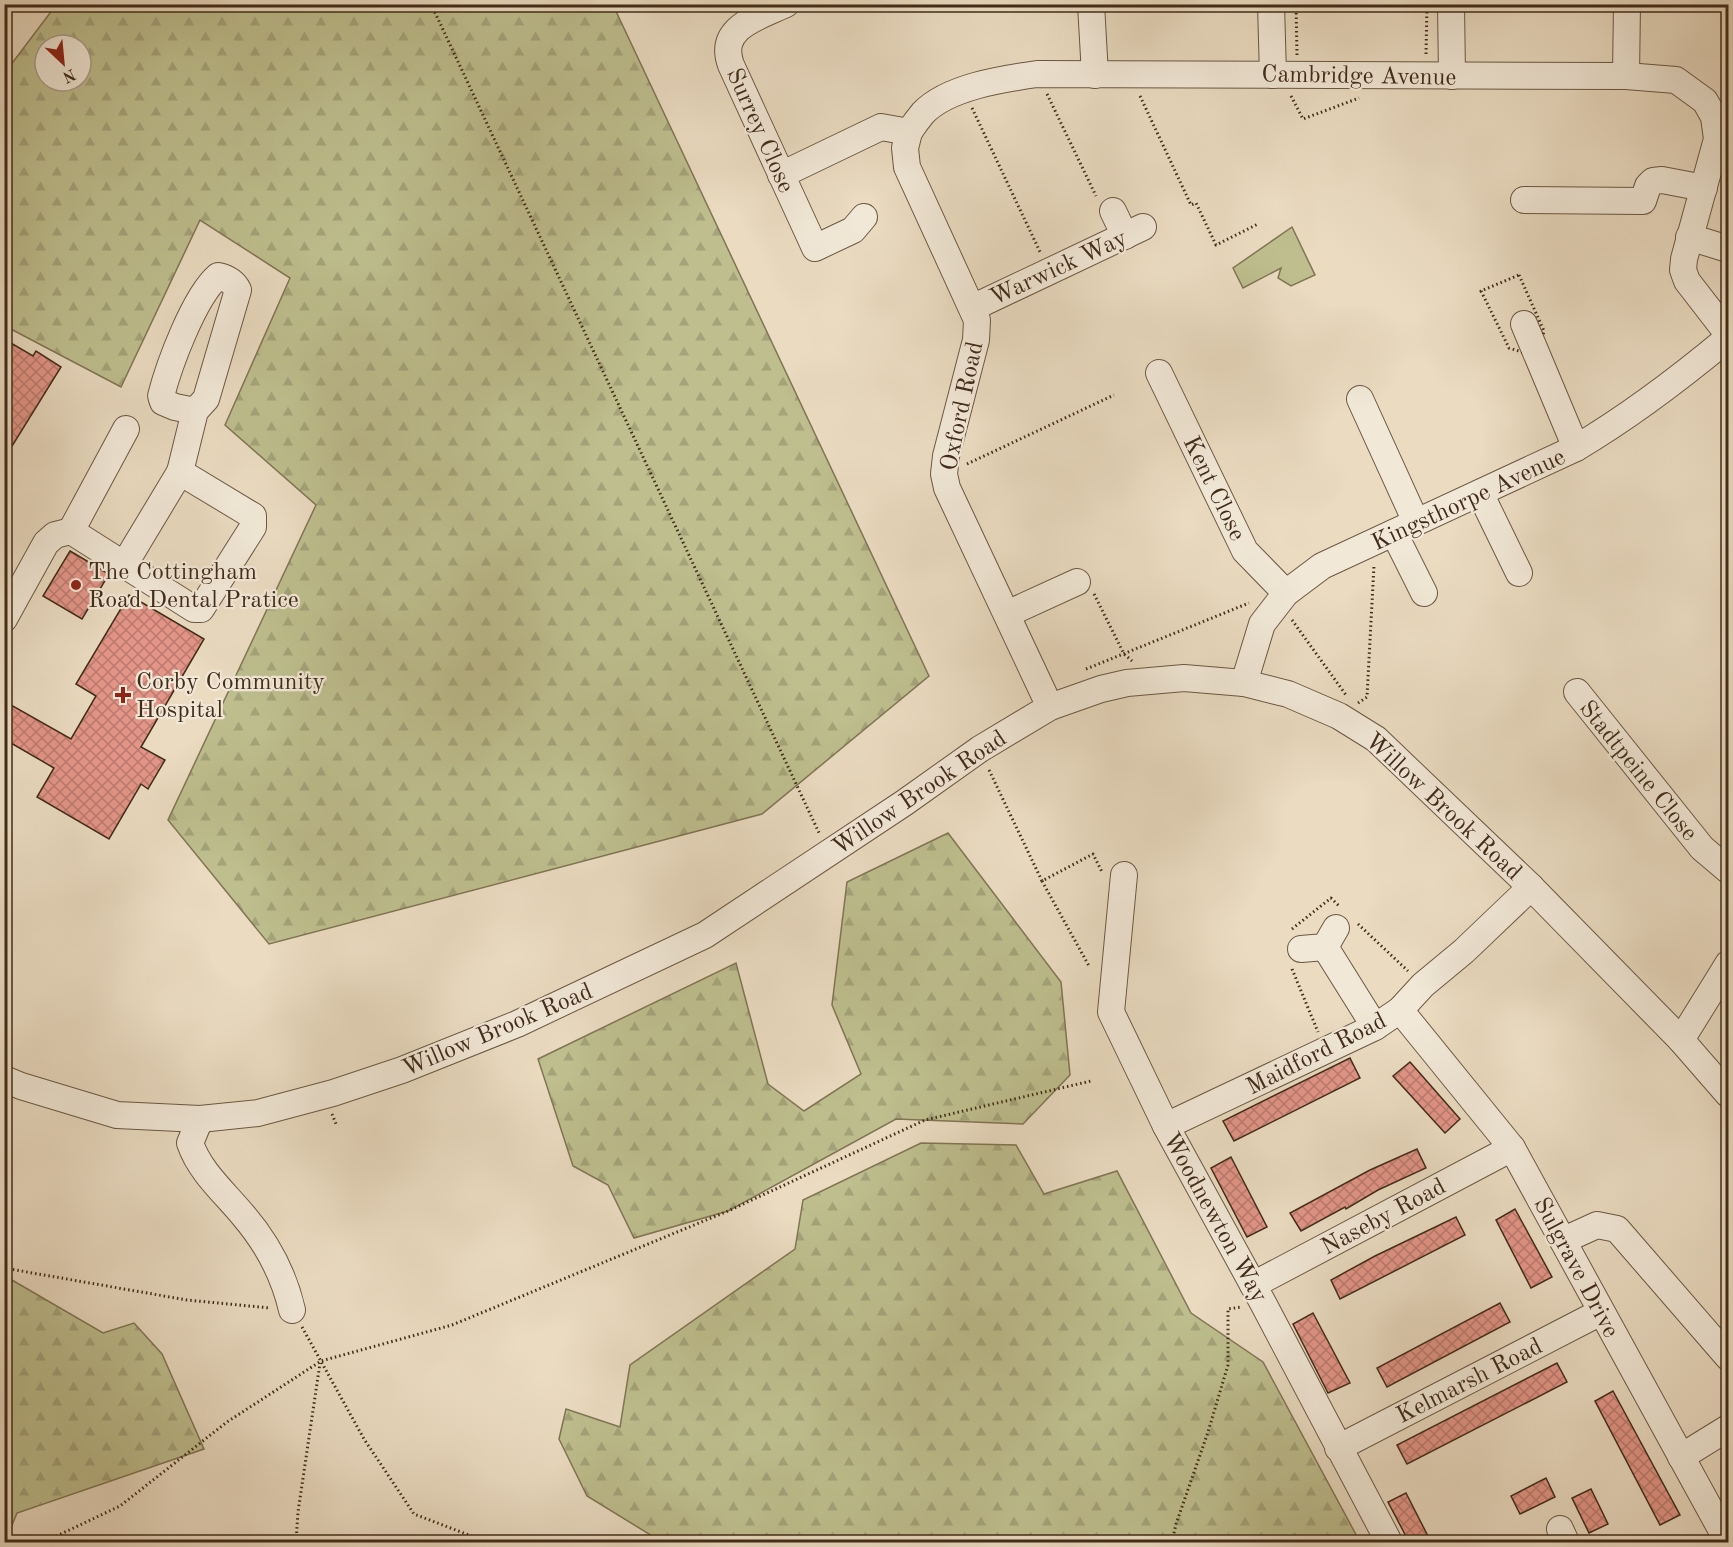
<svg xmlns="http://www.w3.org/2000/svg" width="1733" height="1547" font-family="'Old Standard TT',serif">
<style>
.green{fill:#bebe8e;stroke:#807554;stroke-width:1.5}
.forest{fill:url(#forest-firs);stroke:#807554;stroke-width:1.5;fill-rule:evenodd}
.building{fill:url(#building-cross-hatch);stroke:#412c19;stroke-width:1.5}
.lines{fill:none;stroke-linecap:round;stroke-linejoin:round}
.minor-casing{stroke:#6b5843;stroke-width:28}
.path{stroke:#412c19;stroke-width:3;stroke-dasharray:1.5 3;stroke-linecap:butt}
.minor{stroke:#f1e8d7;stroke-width:26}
.poi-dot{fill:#8f2418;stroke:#f1e8d7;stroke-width:2}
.labels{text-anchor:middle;stroke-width:4.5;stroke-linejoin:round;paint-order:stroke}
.street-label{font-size:24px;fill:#412c19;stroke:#f1e8d7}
.poi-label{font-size:24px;fill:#412c19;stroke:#f1e8d7;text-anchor:start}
</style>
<defs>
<pattern id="forest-firs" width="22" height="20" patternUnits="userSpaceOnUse" patternTransform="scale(1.5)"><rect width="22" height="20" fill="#bebe8e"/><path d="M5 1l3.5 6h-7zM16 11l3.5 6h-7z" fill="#a4a37a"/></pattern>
<pattern id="building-cross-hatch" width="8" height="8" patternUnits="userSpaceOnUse" patternTransform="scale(1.5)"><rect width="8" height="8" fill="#e39587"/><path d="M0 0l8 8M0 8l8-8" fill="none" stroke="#ba7a6e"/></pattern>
</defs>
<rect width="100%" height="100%" fill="#eadbc1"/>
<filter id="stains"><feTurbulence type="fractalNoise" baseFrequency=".00333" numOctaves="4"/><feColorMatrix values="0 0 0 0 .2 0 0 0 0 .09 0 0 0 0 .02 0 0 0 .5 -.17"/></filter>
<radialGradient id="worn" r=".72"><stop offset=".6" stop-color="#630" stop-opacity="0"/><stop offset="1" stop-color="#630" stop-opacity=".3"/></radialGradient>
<polygon class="green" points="1292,227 1315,275 1291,286 1278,278 1281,268 1243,288 1233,268"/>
<g class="forest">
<path d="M56,5H613L929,676L762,814L269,944L168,820L316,505L225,425L290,278L200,220L121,387L5,326V69L7,70ZM45,45H81V81H45Z"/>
<polygon points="948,833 1061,982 1070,1075 1023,1124 896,1119 728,1211 634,1238 608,1185 573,1166 538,1059 736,963 768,1084 804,1111 861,1074 832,1005 847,882"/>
<polygon points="921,1143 1016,1145 1044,1194 1117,1171 1191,1313 1263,1362 1360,1542 662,1542 587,1496 559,1439 566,1409 620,1427 630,1365 795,1249 803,1200"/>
<polygon points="5,1276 103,1333 134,1323 162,1354 204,1449 17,1513 5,1542"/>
</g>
<g class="building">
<polygon points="4,339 33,356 36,351 61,367 4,459"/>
<polygon points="70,551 109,574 82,619 43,596"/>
<polygon points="129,595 204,639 141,747 165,760 148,789 141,784 109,839 37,797 54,768 4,739 4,701 71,739 96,696 76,684"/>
<polygon points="1350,1058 1360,1078 1234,1141 1223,1121"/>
<polygon points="1410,1062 1460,1119 1445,1133 1393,1076"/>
<polygon points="1417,1149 1426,1168 1378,1190 1346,1209 1345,1207 1301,1231 1290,1213 1370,1170"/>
<polygon points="1231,1157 1267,1227 1247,1237 1211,1168"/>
<polygon points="1515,1209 1552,1277 1531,1288 1496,1220"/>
<polygon points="1456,1217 1465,1235 1340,1299 1331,1280 1375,1256"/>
<polygon points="1500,1303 1510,1322 1387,1387 1377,1368"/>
<polygon points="1313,1313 1350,1383 1328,1393 1293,1324"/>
<polygon points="1557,1363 1567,1382 1407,1464 1397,1445"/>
<polygon points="1613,1391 1680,1515 1660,1525 1595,1401"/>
<polygon points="1546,1478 1555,1497 1520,1514 1511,1496"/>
<polygon points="1591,1489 1608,1524 1589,1533 1572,1498"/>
<polygon points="1406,1493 1431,1542 1409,1542 1388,1502"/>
</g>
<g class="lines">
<g class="minor-casing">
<g id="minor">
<path d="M786,4C759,17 717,27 731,65L815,248L853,230L864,217"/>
<polyline points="1091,4 1095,75"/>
<polyline points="1271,4 1273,75"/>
<polyline points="1451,4 1452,76"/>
<polyline points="1626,76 1627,4"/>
<polyline points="909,132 905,148 907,167 977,320 976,340 946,456 944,474 947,488 1050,707"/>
<path d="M781,175L881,127L909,132C913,126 918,119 923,113C948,87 1002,79 1037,74L1626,76L1676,80L1705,101L1714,117L1717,139L1684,259L1683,270L1687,281L1728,334"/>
<polyline points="1524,200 1643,201 1648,186 1653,181 1662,180 1704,188"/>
<polyline points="1113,211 1125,236"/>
<polyline points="1689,237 1728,249"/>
<polyline points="972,308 1143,227"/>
<polyline points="1524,324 1576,448"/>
<polyline points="1159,373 1245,551 1286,593"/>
<polyline points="1360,399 1416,522"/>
<path d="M180,472L195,411L206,399L238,290C234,282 227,278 218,276C194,297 169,365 161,396L163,402L175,407L195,411"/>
<polyline points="1480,493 1519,573"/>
<polyline points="71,531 126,429"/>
<polyline points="1394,533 1424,593"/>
<polyline points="1007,614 1077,582"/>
<polyline points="4,619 46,543 55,535 71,531 194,609 201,609 253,527 253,516 180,472 124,565"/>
<path d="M1244,683L1262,624L1286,593L1322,566L1576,448C1630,416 1680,378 1728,338"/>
<polyline points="1577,692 1702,848 1728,870"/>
<polyline points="1124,875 1111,1012 1166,1126 1263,1303 1389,1542"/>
<polyline points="1325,947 1375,1027"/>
<polyline points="1301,949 1325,947 1336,928"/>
<polyline points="1400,1010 1512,1148 1728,1542"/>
<polyline points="1681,1040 1728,964"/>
<polyline points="4,1079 21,1086 117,1115 200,1119 258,1113 333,1093 402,1070 517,1024 705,935 904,803 980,749 1050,707 1101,689 1127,683 1184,678 1244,683 1288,694 1339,716 1376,739 1531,887 1681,1040 1728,1094"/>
<path d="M200,1119L190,1143C200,1172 224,1192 243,1215C267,1243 284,1275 292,1310"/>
<polyline points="1166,1126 1375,1027 1400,1010 1423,985 1464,951 1531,887"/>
<polyline points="1564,1240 1597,1225 1617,1229 1728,1357"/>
<polyline points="1253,1285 1512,1148"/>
<polyline points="1338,1448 1601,1312"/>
<polyline points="1681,1457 1728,1428"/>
<polyline points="1560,1529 1566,1542"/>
</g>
</g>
<g class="path">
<polyline points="431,4 820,835"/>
<polyline points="1296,4 1297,55"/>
<polyline points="1426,54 1427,4"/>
<polyline points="1047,94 1096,196"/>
<polyline points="1140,96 1191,205 1196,203 1216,245 1258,224"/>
<polyline points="1291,96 1303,119 1359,98"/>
<polyline points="972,108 1041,254"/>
<polygon points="1519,275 1544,331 1541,344 1522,352 1509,348 1481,291"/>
<polyline points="967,464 1114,395"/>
<polyline points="1094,594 1124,654 1132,661"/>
<polyline points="1292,620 1346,695"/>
<polyline points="1086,669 1249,603"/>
<polyline points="1358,703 1367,697 1374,565"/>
<polyline points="989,770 1042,881 1093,854 1102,872"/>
<polyline points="1042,881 1089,966"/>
<polyline points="1358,924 1408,971"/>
<polyline points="1292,929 1331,898 1340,907"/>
<polyline points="1292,969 1318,1032"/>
<polyline points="332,1114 336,1124"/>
<polyline points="4,1268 187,1300 270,1308"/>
<polyline points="302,1327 364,1439 414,1514 487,1542"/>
<polyline points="44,1542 120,1506 227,1422 321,1361 452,1325 728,1211 925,1120 1091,1081"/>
<polyline points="296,1542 298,1512 320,1363"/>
<polyline points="1172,1542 1176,1524 1208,1432 1228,1365 1228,1309 1241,1307"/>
</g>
<use href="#minor" class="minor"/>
</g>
<g class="poi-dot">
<circle cx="76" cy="585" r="6"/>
<path d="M120 686h6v6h6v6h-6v6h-6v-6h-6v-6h6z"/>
</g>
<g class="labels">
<g class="street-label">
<text transform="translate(1359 75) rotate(1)" y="8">Cambridge Avenue</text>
<text transform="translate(761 130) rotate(66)" y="8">Surrey Close</text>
<text transform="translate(1058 267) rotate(-25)" y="8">Warwick Way</text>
<text transform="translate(961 406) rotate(-78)" y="8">Oxford Road</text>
<text transform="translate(1215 488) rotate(64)" y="8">Kent Close</text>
<text transform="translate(1468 499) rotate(-25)" y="8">Kingsthorpe Avenue</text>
<text transform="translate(1639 770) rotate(51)" y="8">Stadtpeine Close</text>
<text transform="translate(919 792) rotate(-34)" y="8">Willow Brook Road</text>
<text transform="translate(1444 806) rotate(43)" y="8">Willow Brook Road</text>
<text transform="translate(497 1029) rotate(-23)" y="8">Willow Brook Road</text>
<text transform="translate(1316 1053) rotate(-27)" y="8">Maidford Road</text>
<text transform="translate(1383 1216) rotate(-28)" y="8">Naseby Road</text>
<text transform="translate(1216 1217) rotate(61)" y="8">Woodnewton Way</text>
<text transform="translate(1577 1267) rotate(62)" y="8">Sulgrave Drive</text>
<text transform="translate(1469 1380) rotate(-27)" y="8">Kelmarsh Road</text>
</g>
<g class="poi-label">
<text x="88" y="579">The Cottingham<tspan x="88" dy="28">Road Dental Pratice</tspan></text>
<text x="136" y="689">Corby Community<tspan x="136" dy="28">Hospital</tspan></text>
</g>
</g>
<rect width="1733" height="1547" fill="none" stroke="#eadbc1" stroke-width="24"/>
<rect x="6" y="6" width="1721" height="1535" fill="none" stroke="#412c19" stroke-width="3"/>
<rect x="12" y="12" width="1709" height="1523" fill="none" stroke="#412c19" stroke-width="1.5"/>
<g transform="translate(63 63) rotate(154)"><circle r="28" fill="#f1e8d7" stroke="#ab9d8b" stroke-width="1.5"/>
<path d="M0-4.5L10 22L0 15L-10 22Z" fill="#8f2418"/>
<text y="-9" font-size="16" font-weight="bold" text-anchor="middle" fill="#412c19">N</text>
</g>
<rect width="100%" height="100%" filter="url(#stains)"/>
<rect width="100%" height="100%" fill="url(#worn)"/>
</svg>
